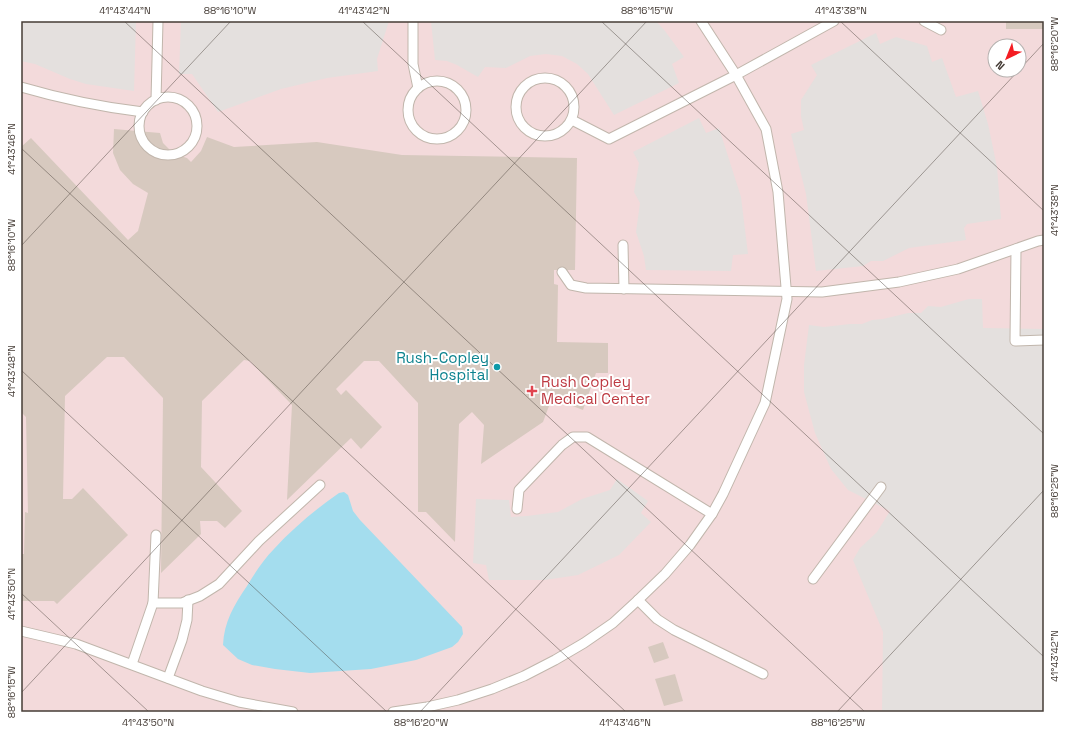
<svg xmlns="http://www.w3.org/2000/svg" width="1065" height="733" font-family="'Space Grotesk',sans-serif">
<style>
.medical{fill:#f3dadb;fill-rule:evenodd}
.parking{fill:#e4e0de}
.water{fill:#a4ddee}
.building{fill:#d7c9bf}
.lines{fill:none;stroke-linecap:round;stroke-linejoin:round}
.service-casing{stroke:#c1b6ac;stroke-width:11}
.service{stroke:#fff;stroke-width:9}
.ticks{fill:none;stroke:#453c36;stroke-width:1;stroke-opacity:0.45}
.culture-dot{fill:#0f9aa8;stroke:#fff;stroke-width:1.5}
.health-dot{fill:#e0444e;stroke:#fff;stroke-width:1.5}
.labels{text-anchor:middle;stroke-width:4;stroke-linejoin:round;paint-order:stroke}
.culture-label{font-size:15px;fill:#0d838f;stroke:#fff;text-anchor:end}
.health-label{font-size:15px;fill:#be3a42;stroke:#fff;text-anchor:start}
.neatline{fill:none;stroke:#453c36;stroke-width:1.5}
.ticks-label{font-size:10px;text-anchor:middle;fill:#453c36}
</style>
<rect width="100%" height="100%" fill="#f3ede6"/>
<path class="medical" d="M21,21H1044V712H21ZM995,46H1019V70H995Z"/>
<g class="parking">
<polygon points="21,21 136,21 134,91 86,84 70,79 35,64 21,61"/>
<polygon points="181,21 389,21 377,59 378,71 327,78 281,89 218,112 192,74 179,74"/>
<polygon points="431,21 656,21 665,31 684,57 672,64 679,83 614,115 588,74 577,64 562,56 546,54 530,56 506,68 485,67 478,77 457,65 447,61 435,60"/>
<polygon points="876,33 880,44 896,37 927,46 932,62 942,58 956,97 978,91 988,124 997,167 1001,219 967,224 964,228 966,240 930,245 909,248 883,261 871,261 863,266 816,271 806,194 791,134 804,130 801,116 801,100 817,75 811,65"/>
<polygon points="699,118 706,133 719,128 741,197 748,254 733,255 731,271 646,270 644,256 636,232 640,203 634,192 639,163 633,152"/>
<polygon points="969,299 982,299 983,328 1044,329 1044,712 882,712 883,632 853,560 860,548 877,532 890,511 848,490 831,469 815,433 804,392 804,365 809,325 824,327 850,324 862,324 872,320 883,319 908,313 921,313 928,306 941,307"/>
<polygon points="617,479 648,501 641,513 651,522 619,555 578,575 545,580 489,580 486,565 473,563 476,499 509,500 511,517 527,516 558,512 582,499 610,490"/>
</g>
<path class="water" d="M344,492L348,495L353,511L360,520L462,627L463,634L458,642L452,647L416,660L371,669L310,673L275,669L252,665L238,659L223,645C224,622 234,605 247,586C255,573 263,560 274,549C293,528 316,509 339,493Z"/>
<g class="building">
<rect x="1006" y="21" width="38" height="8"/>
<polygon points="114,129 160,133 163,143 174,154 187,158 191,162 201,151 207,137 234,147 317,142 402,155 577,158 575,270 554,270 554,284 558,285 557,342 608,343 608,373 596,373 583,410 552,398 543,422 481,464 484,425 472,412 459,424 455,542 426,512 418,512 418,403 379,361 364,361 336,389 341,395 346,390 382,427 361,449 351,438 287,500 292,405 250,361 244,360 202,401 201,467 242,511 225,528 217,521 200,521 201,534 161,573 163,398 124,357 107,357 65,396 63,499 72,499 83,488 128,535 57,604 54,601 21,601 22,554 24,554 25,512 28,513 26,417 21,412 21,147 31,138 128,240 138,231 148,193 133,184 120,170 113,153"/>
<polygon points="663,642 669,658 654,663 648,647"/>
<polygon points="675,674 683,701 664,706 655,679"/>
</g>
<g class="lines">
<g class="service-casing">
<g id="service">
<polyline points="413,21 413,64 418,88"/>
<polyline points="924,21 941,30"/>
<circle cx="545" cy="107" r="29"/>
<circle cx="437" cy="110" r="29"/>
<path d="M21,87C62,99 101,107 143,112"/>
<circle cx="168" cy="126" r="29"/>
<polyline points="156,100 158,21"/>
<polyline points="572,120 609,139 736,75 834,21"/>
<polyline points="623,245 624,289"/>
<polyline points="1016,249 1015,341 1044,340"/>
<polyline points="562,272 571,285 586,288 822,292 899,282 958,269 1038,241 1044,240"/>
<polyline points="517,509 519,490 562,445 573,437 587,437 712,514"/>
<polyline points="813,579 881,487"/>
<polyline points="638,600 657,619 674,630 763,674"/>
<polyline points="153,603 156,535"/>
<polyline points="21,631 76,644 202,691 239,702 293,712"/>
<polyline points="132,664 153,603 182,603 200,596 219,584 259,541 320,485"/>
<polyline points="168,678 182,640 187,620 188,600"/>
<polyline points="393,712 427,707 458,700 492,689 524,676 555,660 584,643 613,623 638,600 665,574 690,545 712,514 723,494 765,403 787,299 778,192 766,129 736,75 701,21"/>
</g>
</g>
<use href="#service" class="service"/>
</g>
<path class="ticks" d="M124,21L865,712M362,21L1044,657M601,21L1044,434M840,21L1044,211M1019,70L1044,43M21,148L626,712M21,246L231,21M21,370L387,712M21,593L149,712M21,693L647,21M420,712L1019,70M837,712L1044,490"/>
<circle class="culture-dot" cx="497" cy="367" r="4"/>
<path class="health-dot" d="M530 385h4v4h4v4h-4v4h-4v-4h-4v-4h4z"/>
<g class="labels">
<g class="culture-label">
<text x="489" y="363">Rush-Copley<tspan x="489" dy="17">Hospital</tspan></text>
</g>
<g class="health-label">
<text x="541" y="387">Rush Copley<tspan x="541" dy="17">Medical Center</tspan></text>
</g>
</g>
<rect width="1065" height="733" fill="none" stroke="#ffffff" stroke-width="44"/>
<g transform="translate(1007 58) rotate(223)"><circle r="19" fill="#ffffff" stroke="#b5b1af"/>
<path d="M0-3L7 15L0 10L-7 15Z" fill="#f41c22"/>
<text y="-6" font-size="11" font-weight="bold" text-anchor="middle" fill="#453c36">N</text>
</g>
<rect x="22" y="22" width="1021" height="689" class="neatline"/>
<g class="ticks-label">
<text x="125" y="14">41°43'44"N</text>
<text x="230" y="14">88°16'10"W</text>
<text x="364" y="14">41°43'42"N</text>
<text x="647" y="14">88°16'15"W</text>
<text x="841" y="14">41°43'38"N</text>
<text transform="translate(1054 44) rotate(-90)" y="4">88°16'20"W</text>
<text transform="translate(11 149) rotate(-90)" y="4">41°43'46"N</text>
<text transform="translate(1054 210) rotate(-90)" y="4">41°43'38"N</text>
<text transform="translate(11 245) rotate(-90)" y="4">88°16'10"W</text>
<text transform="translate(11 371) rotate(-90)" y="4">41°43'48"N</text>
<text transform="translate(1054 491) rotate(-90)" y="4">88°16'25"W</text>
<text transform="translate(11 594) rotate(-90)" y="4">41°43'50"N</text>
<text transform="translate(1054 656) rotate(-90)" y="4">41°43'42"N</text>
<text transform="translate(11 692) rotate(-90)" y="4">88°16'15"W</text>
<text x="148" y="726">41°43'50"N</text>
<text x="421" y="726">88°16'20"W</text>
<text x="625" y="726">41°43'46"N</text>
<text x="838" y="726">88°16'25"W</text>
</g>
</svg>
